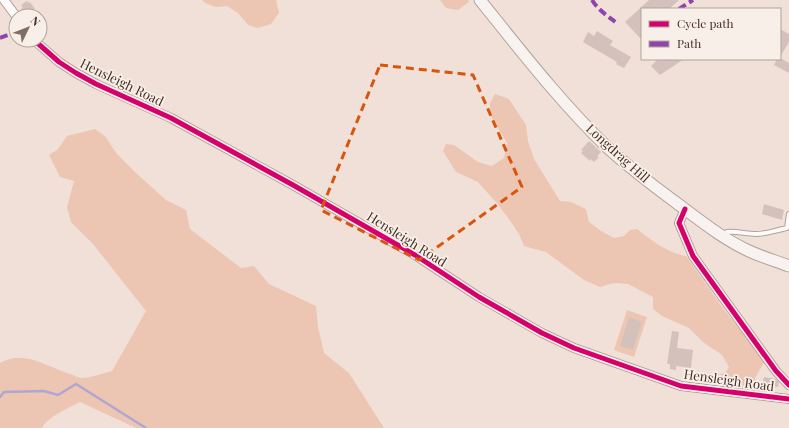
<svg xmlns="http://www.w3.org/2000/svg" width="789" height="428" font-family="'Playfair Display',serif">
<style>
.green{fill:#ecc6b2}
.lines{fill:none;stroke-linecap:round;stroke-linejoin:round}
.stream{stroke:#b1a5d1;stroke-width:2.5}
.building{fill:#d4c1bb}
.service-casing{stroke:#b2a199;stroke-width:6}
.minor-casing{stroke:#b2a199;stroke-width:10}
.secondary-casing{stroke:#b2a199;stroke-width:13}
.service{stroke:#fdfaf9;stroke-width:4}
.minor{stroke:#fdfaf9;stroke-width:8}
.secondary{stroke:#f8f3f0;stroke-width:11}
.quiet{stroke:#8e44ad;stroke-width:4;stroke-dasharray:8 4;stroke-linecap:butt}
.cycleway-casing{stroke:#f9efe9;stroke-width:8}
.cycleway{stroke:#d6006c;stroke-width:5}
.marked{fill:none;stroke:#d8550e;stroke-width:3;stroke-dasharray:8 5;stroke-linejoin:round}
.labels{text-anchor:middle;stroke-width:3.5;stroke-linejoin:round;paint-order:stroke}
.street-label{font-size:13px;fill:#443025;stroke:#f9efe9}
</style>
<rect width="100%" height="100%" fill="#f1e0d7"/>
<g class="green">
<polygon points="202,0 276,0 279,13 271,24 258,28 248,25 238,13 227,6 216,7 205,3"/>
<polygon points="440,0 468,0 469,2 458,10 446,8"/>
<path d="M495,94L509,99L526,125L528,141L534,159L560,201L571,202L586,209L589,222L601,231L614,238L624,236L630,230L637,229C652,241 668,253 686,256L725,311L765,361L755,378L756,390L707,383L713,376L725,373L729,367L722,355L703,342L689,328L662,316L653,309V297L628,284L614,283L600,287L584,280L546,252L524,246L519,234L509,219L495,201L478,182L456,172L443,151L446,144L454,145L478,162L492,166L504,158L507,143L490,114V103Z"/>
<path d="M95,129L105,136L116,153L136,173L166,200L186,210L190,229L241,268L254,266L269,284L316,306L318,327L324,353L349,373L384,428H136L80,402C69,408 47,417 42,428H0V363C24,349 47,367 70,374C74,375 78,378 82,378C90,378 104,373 112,371L146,311L93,244L71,222L67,207L74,181L60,177L49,155L58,149L67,136Z"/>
<polygon points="627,310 647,317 634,357 614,350"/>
</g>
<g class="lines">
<polyline class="stream" points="0,397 4,392 44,391 58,395 76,384 146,428"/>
</g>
<g class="building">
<polygon points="649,0 679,0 669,9 642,9 642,40 625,22"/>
<polygon points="27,1 29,3 30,2 35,9 26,16 21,9 23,8 21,5"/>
<polygon points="780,29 789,34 789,42 780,57"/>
<polygon points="597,31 613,41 610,45 631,57 624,68 616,64 617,62 583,42 588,32 594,36"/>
<polygon points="658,59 684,59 660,75 651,66"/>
<polygon points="777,59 782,59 789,63 789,73 774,65"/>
<polygon points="589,141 601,152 597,156 599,157 594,162 591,159 590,161 581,153 583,151 581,150"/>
<polygon points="764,204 784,210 782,220 762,214"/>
<polygon points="629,317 642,322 633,350 620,346"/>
<polygon points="672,331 679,332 677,348 693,350 691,368 676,366 676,370 670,369 670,364 667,364"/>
<polygon points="764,377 776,379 779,382 778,387 762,385"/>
</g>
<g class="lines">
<g class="service-casing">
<path id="service" d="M723,237L727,232C737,231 746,234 756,234C766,234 777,230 787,228L789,214"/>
</g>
<g class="minor-casing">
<g id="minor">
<polyline points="4,0 16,16"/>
<polyline points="34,40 59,62 76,73 96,84 171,118 293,185 415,255 479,297 542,333 574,348 681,386 789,399"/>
<polyline points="685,209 679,223 693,256 776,371 789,385"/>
</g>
</g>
<g class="secondary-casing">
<path id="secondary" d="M480,0C521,51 562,104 609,149C631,169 655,187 678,204C701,221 723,239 749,251C762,257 776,261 789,266"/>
</g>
<use href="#service" class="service"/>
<use href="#minor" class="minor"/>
<use href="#secondary" class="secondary"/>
<g class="quiet">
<path d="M592,0C598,10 609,17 618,24"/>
<polyline points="679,9 693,0"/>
<polyline points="0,38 16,32"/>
</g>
<g class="cycleway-casing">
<g id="cycleway">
<polyline points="34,40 59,62 76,73 96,84 171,118 293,185 415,255 479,297 542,333 574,348 681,386 789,399"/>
<polyline points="685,209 679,223 693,256 776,371 789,385"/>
</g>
</g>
<use href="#cycleway" class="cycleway"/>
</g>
<path class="marked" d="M380,65L473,75L522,187L419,260L321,210Z"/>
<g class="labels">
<g class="street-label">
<text transform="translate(122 82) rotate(26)" y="5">Hensleigh Road</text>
<text transform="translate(618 153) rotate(42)" y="5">Longdrag Hill</text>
<text transform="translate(407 239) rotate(32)" y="5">Hensleigh Road</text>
<text transform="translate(729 380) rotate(8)" y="5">Hensleigh Road</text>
</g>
</g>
<rect x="641" y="8" width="140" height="52" fill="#f9efe9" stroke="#b1a39b"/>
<rect x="649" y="21" width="20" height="6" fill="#d6006c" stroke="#b1a39b"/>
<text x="677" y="28" font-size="12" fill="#443025">Cycle path</text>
<rect x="649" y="41" width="20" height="6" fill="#8e44ad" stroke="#b1a39b"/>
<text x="677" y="48" font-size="12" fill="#443025">Path</text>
<g transform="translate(28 28) rotate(47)"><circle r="19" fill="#f9efe9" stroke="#b1a39b"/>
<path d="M0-3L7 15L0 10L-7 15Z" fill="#816e63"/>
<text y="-6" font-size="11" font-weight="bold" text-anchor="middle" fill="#443025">N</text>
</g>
</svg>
